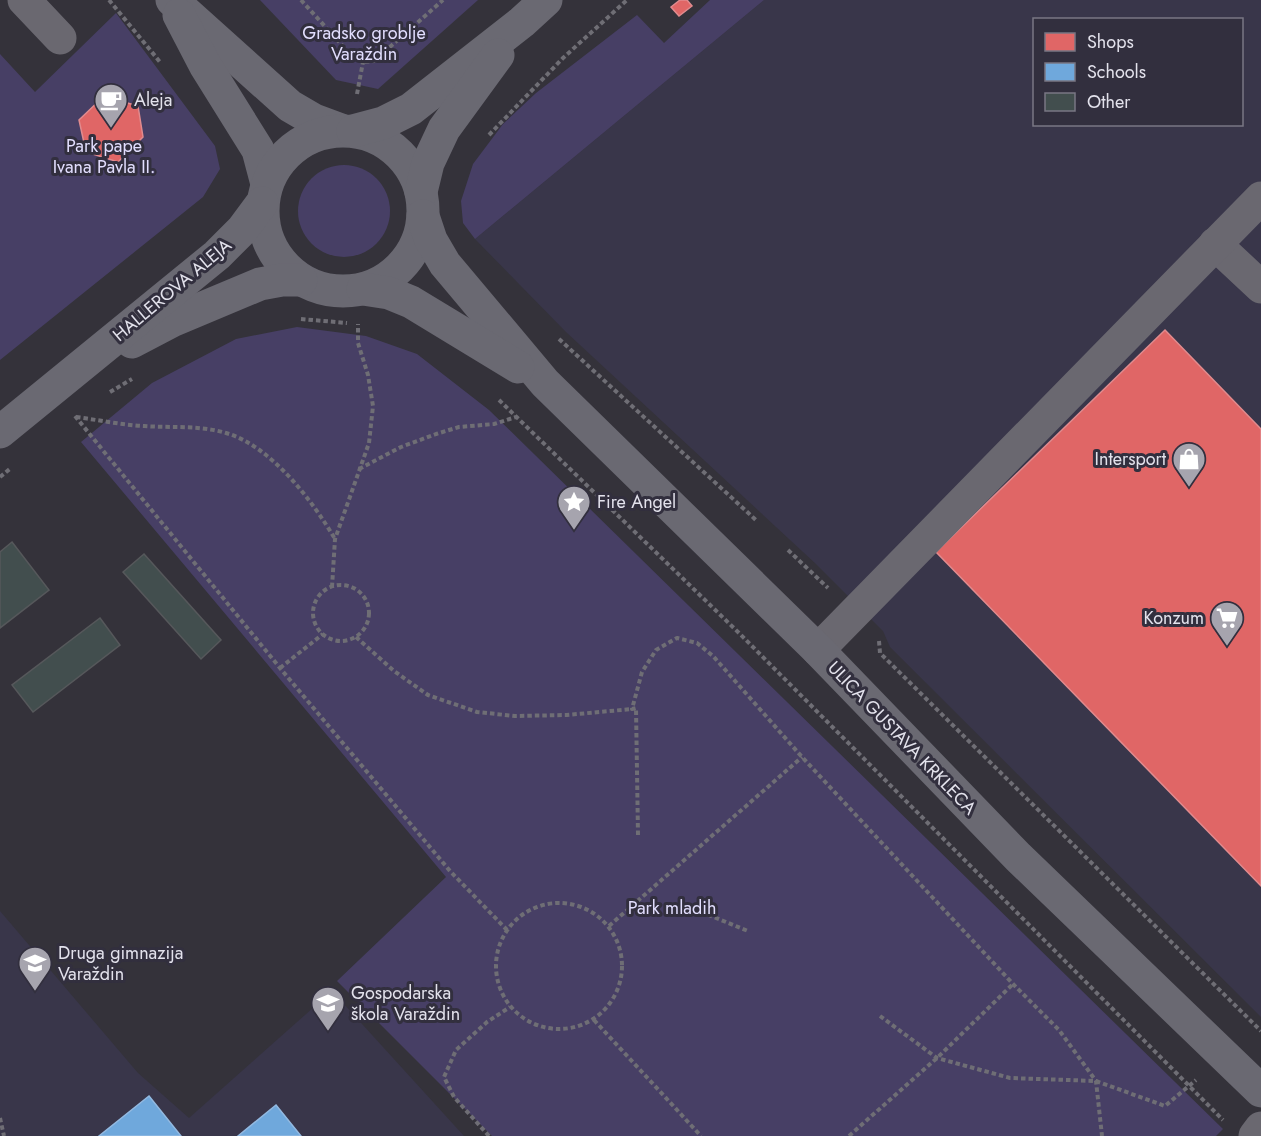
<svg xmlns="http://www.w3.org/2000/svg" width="1261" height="1136" font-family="Jost,sans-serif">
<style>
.built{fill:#39364a;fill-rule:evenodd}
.green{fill:#473f65}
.shops{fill:#e06666;stroke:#e18b8e;stroke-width:1.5}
.schools{fill:#6fa8dc;stroke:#92b9e1;stroke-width:1.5}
.building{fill:#424e4e;stroke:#56585b;stroke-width:1.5}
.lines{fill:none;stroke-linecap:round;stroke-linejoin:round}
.path{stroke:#6f6e75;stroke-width:4;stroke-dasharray:4.5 3;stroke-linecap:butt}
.minor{stroke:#6a6870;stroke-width:33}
.major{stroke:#6a6972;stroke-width:33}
.labels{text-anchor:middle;stroke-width:6;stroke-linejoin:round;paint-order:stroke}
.park-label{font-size:18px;fill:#e2defe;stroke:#322f3e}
.poi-label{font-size:18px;fill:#e3e2ec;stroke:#322f3e;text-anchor:start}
.street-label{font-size:18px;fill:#e3e2ec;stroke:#322f3e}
</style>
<rect width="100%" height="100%" fill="#34323a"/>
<g class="built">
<path d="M764,0H1261V1017L890,647L883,631L816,564L566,332L475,239ZM1034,20H1242V124H1034Z"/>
<polygon points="0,911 138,1073 189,1118 332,991 464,1136 0,1136"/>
</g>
<g class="green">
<polygon points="260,0 478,0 378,89 336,80"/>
<polygon points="710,0 764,0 475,239 463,223 461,201 473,164 503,124 536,93 637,15 664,43"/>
<polygon points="116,13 215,146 220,169 203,197 0,360 0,54 35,92"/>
<circle cx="344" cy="211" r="46"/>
<polygon points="297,327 366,336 417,354 489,410 1223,1129 1216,1136 492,1136 337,981 446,877 81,442 152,383 236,339"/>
</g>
<g class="shops">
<polygon points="680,0 687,0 692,6 679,16 671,7"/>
<polygon points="104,96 138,106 143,137 118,162 86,152 79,120"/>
<polygon points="1165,330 1261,429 1261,886 936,552"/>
</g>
<g class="schools">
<polygon points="149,1096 181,1136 99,1136"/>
<polygon points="276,1105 301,1136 238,1136"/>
</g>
<g class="building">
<polygon points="12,542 49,590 0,628 0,552"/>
<polygon points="144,554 221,640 201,659 123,572"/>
<polygon points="100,618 120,645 33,712 12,685"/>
</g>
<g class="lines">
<g class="path">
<polyline points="109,0 160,62"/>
<polyline points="301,0 350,54 363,62 374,61 443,0"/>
<polyline points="357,94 363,62"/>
<polyline points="489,135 563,58 627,0"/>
<polyline points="301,319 347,323"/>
<polyline points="559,339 757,521"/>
<polyline points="110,392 132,379"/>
<polyline points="499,400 740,634 1223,1120"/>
<polyline points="75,416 280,668 450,871 507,930"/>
<path d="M76,417C99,420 122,425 144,426C172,428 199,425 226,433C271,446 312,500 335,539"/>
<polyline points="359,469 401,447 436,434 459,427 494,424 516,417"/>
<polyline points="0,477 11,468"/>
<polyline points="788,550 828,588"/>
<circle cx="341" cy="613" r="28"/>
<polyline points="332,587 335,539 369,443 373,406 368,375 358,343 358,324"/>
<polyline points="356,637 394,671 428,695 477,712 515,716 567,715 632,709"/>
<polyline points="879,641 880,653 1261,1031"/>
<polyline points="280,668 323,634"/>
<polyline points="638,835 636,708 632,709 642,672 656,650 677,638 697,643 713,656 802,757 1013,984 1059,1030 1096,1081 1102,1136"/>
<circle cx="559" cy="966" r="63"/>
<polyline points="694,909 748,931"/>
<polyline points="609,926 802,757"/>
<polyline points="880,1016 937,1058 1010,1078 1096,1081 1165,1106 1196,1080"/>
<polyline points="594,1020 701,1136"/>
<polyline points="0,1118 4,1136"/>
<polyline points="489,1136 454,1097 444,1077 456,1050 487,1022 510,1007"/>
<polyline points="849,1136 937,1058 1013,984"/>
</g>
<g class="minor">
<polyline points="24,0 60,38"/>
<polyline points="1215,244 1261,287"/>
<polyline points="818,650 1261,198"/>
<polyline points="1255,1136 1261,1128"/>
</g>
<g class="major">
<polyline points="172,0 290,106 314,120 341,130"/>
<polyline points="179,15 205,65 258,150 267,184"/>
<circle cx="343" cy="211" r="80"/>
<polyline points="353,131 383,123 411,109 522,22 546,0"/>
<polyline points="421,192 428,163 444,129 498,55"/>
<polyline points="423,216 431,240 445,264 545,383 818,650 1018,857 1261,1091"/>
<polyline points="363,289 389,293 411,302 518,367"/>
<polyline points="132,342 174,320 260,284 282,280 301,280"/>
<polyline points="0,432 217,255 242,230 262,203"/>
</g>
</g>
<defs>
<g id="cafe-pin" transform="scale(1.725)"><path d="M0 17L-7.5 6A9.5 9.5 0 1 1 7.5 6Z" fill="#a6a4ae" stroke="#322f3e"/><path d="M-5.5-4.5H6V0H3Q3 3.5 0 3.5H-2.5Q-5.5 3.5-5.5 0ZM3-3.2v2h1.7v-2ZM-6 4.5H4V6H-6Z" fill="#fff"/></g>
<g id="shop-pin" transform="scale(1.725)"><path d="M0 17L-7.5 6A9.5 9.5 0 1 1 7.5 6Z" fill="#a6a4ae" stroke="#322f3e"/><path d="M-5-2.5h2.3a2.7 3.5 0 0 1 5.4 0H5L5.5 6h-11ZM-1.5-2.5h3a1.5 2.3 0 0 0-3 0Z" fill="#fff"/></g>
<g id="sight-pin" transform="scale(1.725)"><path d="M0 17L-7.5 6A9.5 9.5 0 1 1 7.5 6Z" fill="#a6a4ae" stroke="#322f3e"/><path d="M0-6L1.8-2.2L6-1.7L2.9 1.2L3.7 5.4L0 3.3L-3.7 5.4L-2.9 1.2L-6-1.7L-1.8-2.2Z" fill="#fff"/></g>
<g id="supermarket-pin" transform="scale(1.725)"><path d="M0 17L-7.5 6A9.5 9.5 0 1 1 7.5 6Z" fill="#a6a4ae" stroke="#322f3e"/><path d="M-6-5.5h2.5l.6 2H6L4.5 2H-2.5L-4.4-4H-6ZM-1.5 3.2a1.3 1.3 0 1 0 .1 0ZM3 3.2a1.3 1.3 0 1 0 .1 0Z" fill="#fff"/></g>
<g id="school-pin" transform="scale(1.725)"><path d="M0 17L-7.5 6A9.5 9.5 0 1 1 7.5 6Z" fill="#a6a4ae" stroke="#322f3e"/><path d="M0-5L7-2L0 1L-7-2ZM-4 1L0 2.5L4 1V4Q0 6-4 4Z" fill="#fff"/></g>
</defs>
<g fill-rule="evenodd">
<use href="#cafe-pin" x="111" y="100"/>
<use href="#shop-pin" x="1189" y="459"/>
<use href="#sight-pin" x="574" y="502"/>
<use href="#supermarket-pin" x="1227" y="618"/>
<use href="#school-pin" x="35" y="963"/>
<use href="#school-pin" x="328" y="1003"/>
</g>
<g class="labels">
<g class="park-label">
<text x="364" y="39">Gradsko groblje<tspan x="364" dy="21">Varaždin</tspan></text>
<text x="104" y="152">Park pape<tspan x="104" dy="21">Ivana Pavla II.</tspan></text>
<text x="672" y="914">Park mladih</text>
</g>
<g class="poi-label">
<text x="134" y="106">Aleja</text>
<text x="1166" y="465" text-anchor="end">Intersport</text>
<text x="597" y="508">Fire Angel</text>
<text x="1204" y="624" text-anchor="end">Konzum</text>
<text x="58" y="959">Druga gimnazija<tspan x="58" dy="21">Varaždin</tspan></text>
<text x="351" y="999">Gospodarska<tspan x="351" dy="21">škola Varaždin</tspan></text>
</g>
<g class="street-label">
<text transform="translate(172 290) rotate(-40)" y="6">HALLEROVA ALEJA</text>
<text transform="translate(902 738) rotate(46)" y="6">ULICA GUSTAVA KRKLECA</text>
</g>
</g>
<rect x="1033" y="18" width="210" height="108" fill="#322f3e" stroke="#797784" stroke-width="1.5"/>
<rect x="1045" y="33" width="30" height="18" fill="#e06666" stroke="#797784" stroke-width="1.5"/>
<text x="1087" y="48" font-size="18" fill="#e3e2ec">Shops</text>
<rect x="1045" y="63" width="30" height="18" fill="#6fa8dc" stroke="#797784" stroke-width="1.5"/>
<text x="1087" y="78" font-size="18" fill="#e3e2ec">Schools</text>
<rect x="1045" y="93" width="30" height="18" fill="#424e4e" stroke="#797784" stroke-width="1.5"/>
<text x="1087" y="108" font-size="18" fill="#e3e2ec">Other</text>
</svg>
